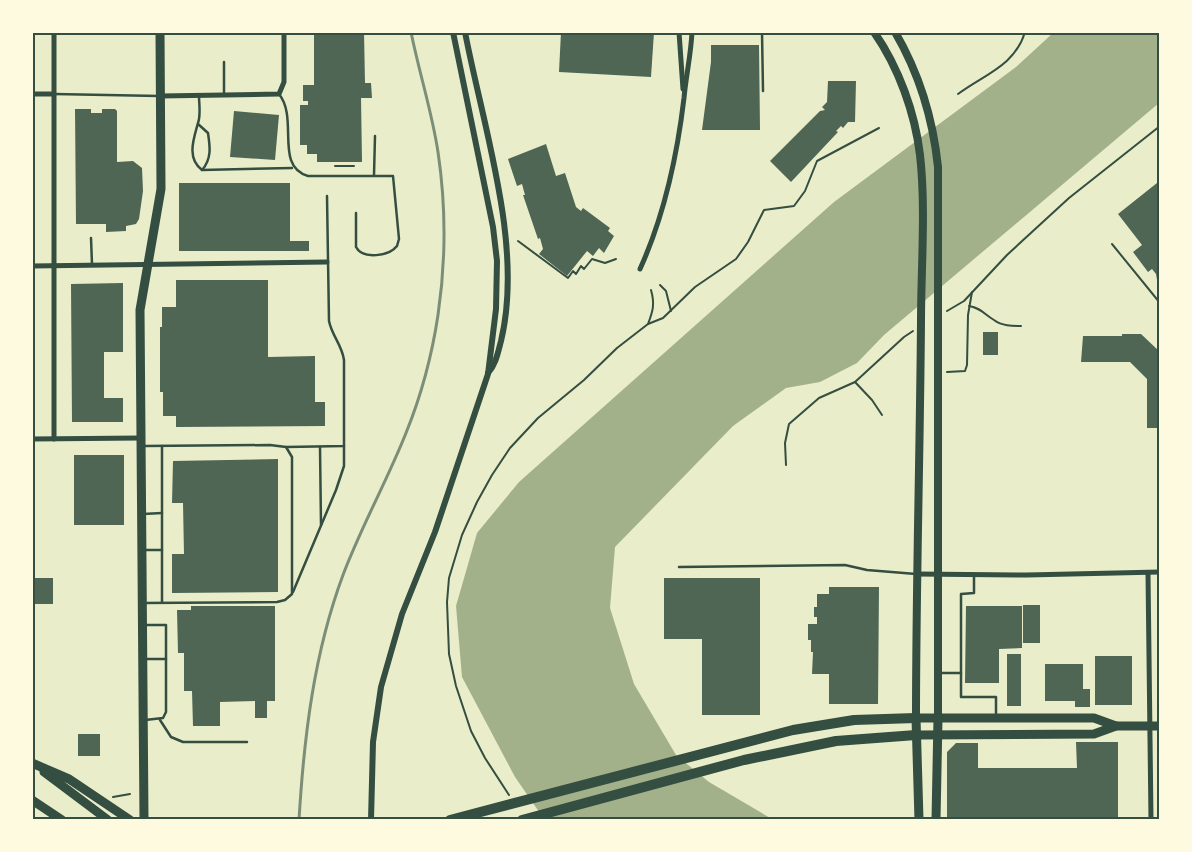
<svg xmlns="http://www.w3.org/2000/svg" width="1192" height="852" font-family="Commissioner,sans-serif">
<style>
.water{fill:#a3b18a}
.building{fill:#4f6655}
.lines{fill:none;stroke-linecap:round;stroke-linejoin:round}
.path{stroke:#344e41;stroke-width:2}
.service{stroke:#344e41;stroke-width:2.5}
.minor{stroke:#344e41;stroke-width:5}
.tertiary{stroke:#344e41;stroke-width:6}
.secondary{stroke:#344e41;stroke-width:8}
.primary{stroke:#344e41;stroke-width:9}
.motorway{stroke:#344e41;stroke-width:10}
.rail{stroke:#7c8e77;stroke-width:3}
.neatline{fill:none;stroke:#344e41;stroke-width:2}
</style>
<rect width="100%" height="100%" fill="#e9edc9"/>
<polygon class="water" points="1053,33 1159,33 1159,103 884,335 857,363 820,382 786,388 733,426 615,547 610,608 634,684 676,755 709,782 772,819 544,819 515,777 462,677 456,606 477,533 519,482 834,202 1016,67"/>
<g class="building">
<polygon points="314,32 364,32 365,83 371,83 372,98 361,98 362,162 317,162 317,154 307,154 307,145 300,145 300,105 308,105 308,101 303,101 303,85 314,85"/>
<polygon points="561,32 654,32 651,77 559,72"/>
<polygon points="711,45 759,45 760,130 702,130 711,62"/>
<polygon points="828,81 856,81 855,122 848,122 843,128 841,126 836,131 838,132 791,182 770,161 820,111 825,110 822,107 827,102"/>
<polygon points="75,109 91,109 91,113 102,113 102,109 115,109 117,111 117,162 133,161 142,168 143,191 139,219 136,224 126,226 126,231 106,232 106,224 76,224"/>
<polygon points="234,111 279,115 275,160 230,157"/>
<polygon points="546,144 556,176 565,173 576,207 581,211 583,208 610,228 608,231 614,236 604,253 599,248 593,256 587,251 567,276 539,254 543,249 540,238 538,239 523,195 525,195 522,184 517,186 508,159"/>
<polygon points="179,183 290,183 290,241 309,241 309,251 179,251"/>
<polygon points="1157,183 1160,187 1159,291 1156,274 1152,269 1148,272 1133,252 1142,245 1118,214"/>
<polygon points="176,280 268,280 268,357 315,356 315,402 325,402 325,426 176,427 176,416 163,416 163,392 160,392 160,327 162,327 162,307 176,307"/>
<polygon points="123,283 123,352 104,352 104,398 123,398 123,422 72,422 71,284"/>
<polygon points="32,328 34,328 35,388 32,388"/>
<rect x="983" y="332" width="15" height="23"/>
<polygon points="1122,334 1141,334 1160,352 1160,428 1147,428 1147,379 1130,362 1081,362 1083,336 1122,336"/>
<rect x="74" y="455" width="50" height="70"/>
<polygon points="278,459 278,592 172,593 172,554 184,554 183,503 172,503 173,461"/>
<rect x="32" y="578" width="21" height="26"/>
<polygon points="664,578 760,578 760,715 702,715 702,639 664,639"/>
<polygon points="829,587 879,587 878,704 829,704 829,674 812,674 813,652 811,652 811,640 808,640 808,624 817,624 817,617 814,617 814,607 817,607 817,594 829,594"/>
<rect x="1023" y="605" width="17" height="38"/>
<polygon points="191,606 275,606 275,701 267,701 267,718 255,718 255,701 220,702 220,726 193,726 192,691 184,691 184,653 178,653 177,610 191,610"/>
<polygon points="966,606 1022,606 1022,648 999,649 999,683 965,683"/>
<rect x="1007" y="654" width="14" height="52"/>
<rect x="1095" y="656" width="37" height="49"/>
<polygon points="1045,664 1083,664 1083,689 1090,689 1090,707 1075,707 1075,701 1045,701"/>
<rect x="78" y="734" width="22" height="22"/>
<polygon points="1076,742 1118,742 1118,820 947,820 947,752 956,743 978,743 978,768 1077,768"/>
</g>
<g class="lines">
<g class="path">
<path d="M958,94C983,75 1015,66 1025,32"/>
<polyline points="335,166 354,166"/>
<polyline points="518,241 568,278 573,271 576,274 581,266 584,269 592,259 605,263 616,259"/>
<polyline points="1112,244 1160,303"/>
<polyline points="660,285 666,291 671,311"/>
<path d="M969,306C981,308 984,314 994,320C1002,326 1012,326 1021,326"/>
<polyline points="947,311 964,301 1007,255 1069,198 1160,126"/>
<path d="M648,324C653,311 655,304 651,290"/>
<polyline points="947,372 965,371 967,365 968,315 972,292"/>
<polyline points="855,382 872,400 882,415"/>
<polyline points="786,465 785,443 789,424 819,398 855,382 904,337 913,331"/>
<polyline points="509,795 485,758 471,731 456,686 449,654 447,602 449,578 462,535 477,502 492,475 510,448 538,418 584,380 617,348 648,324 663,318 695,287 736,259 748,242 764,210 794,206 805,191 817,161 879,128"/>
<polyline points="113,797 130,794"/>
</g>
<g class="service">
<polyline points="762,32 763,91"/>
<polyline points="54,94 159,96"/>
<path d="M279,94C299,119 274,166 308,176H393L399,239L397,246C389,256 363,260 356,247V213"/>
<polyline points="224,95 224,62"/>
<path d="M199,96C199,104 201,115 198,123C194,138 186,158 202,170L292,168"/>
<path d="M198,124L208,133C210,146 212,159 202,170"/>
<polyline points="374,175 375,136"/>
<polyline points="91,238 92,264"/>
<polyline points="162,446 162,602"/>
<path d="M286,447L344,446V360C342,345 332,336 329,321L327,196"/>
<polyline points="320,447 321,525"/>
<polyline points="143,514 162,513"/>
<polyline points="143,550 162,550"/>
<polyline points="679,567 845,565 867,570 916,574"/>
<polyline points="974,576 974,593 961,594 961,697 996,697 996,717"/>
<polyline points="293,592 336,490 344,466 344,446"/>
<polyline points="143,603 277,602 285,600 292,594 292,457 286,447 270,445 144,446"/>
<polyline points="144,659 166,659"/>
<polyline points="939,673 961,673"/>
<polyline points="145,720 163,718 166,712 166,625 146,625"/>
<polyline points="160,720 171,737 183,742 247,742"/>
</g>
<g class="minor">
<polyline points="54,32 54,439"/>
<polyline points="679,32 683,89"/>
<polyline points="32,94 54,94"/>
<polyline points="160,96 279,94 284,82 284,32"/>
<polyline points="32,266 327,262"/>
<path d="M640,269C665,214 677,157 684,98C686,76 691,54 692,32"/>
<polyline points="32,439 141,438"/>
<polyline points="1148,573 1151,820"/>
<polyline points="916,574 1027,575 1160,572"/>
</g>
<g class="tertiary">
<path d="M465,32C483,127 524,246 501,341C498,352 496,364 488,373"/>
<polyline points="371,820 373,742 381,687 402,614 435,532 488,374 496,309 497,261 493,227 453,32"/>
</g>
<g class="secondary">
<path d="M874,32C899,68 915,113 920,155C926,207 921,269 921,321C920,454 916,586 916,718"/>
<path d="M895,32C919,73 933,119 938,167V718"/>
</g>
<g class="primary">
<polyline points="916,735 1094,734 1116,726 1160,726"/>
<polyline points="32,763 69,779 130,820"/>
<polyline points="44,772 108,820"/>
<polyline points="32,800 62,820"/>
<polyline points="144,820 140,310 161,189 160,32"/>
<polyline points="919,820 916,718 1094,718 1116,726"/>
<polyline points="936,820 938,718"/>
</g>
<g class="motorway">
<polyline points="450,820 793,730 854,720 916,718"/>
<polyline points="522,820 744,760 836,741 916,735"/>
</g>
<path class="rail" d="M299,820C304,736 314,653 343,575C361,527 387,481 406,433C421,396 432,355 438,315C446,261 446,206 438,152C432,112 419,72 411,32"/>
</g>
<rect width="1192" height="852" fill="none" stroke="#fefae0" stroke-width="68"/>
<rect x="34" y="34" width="1124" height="784" class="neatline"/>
</svg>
